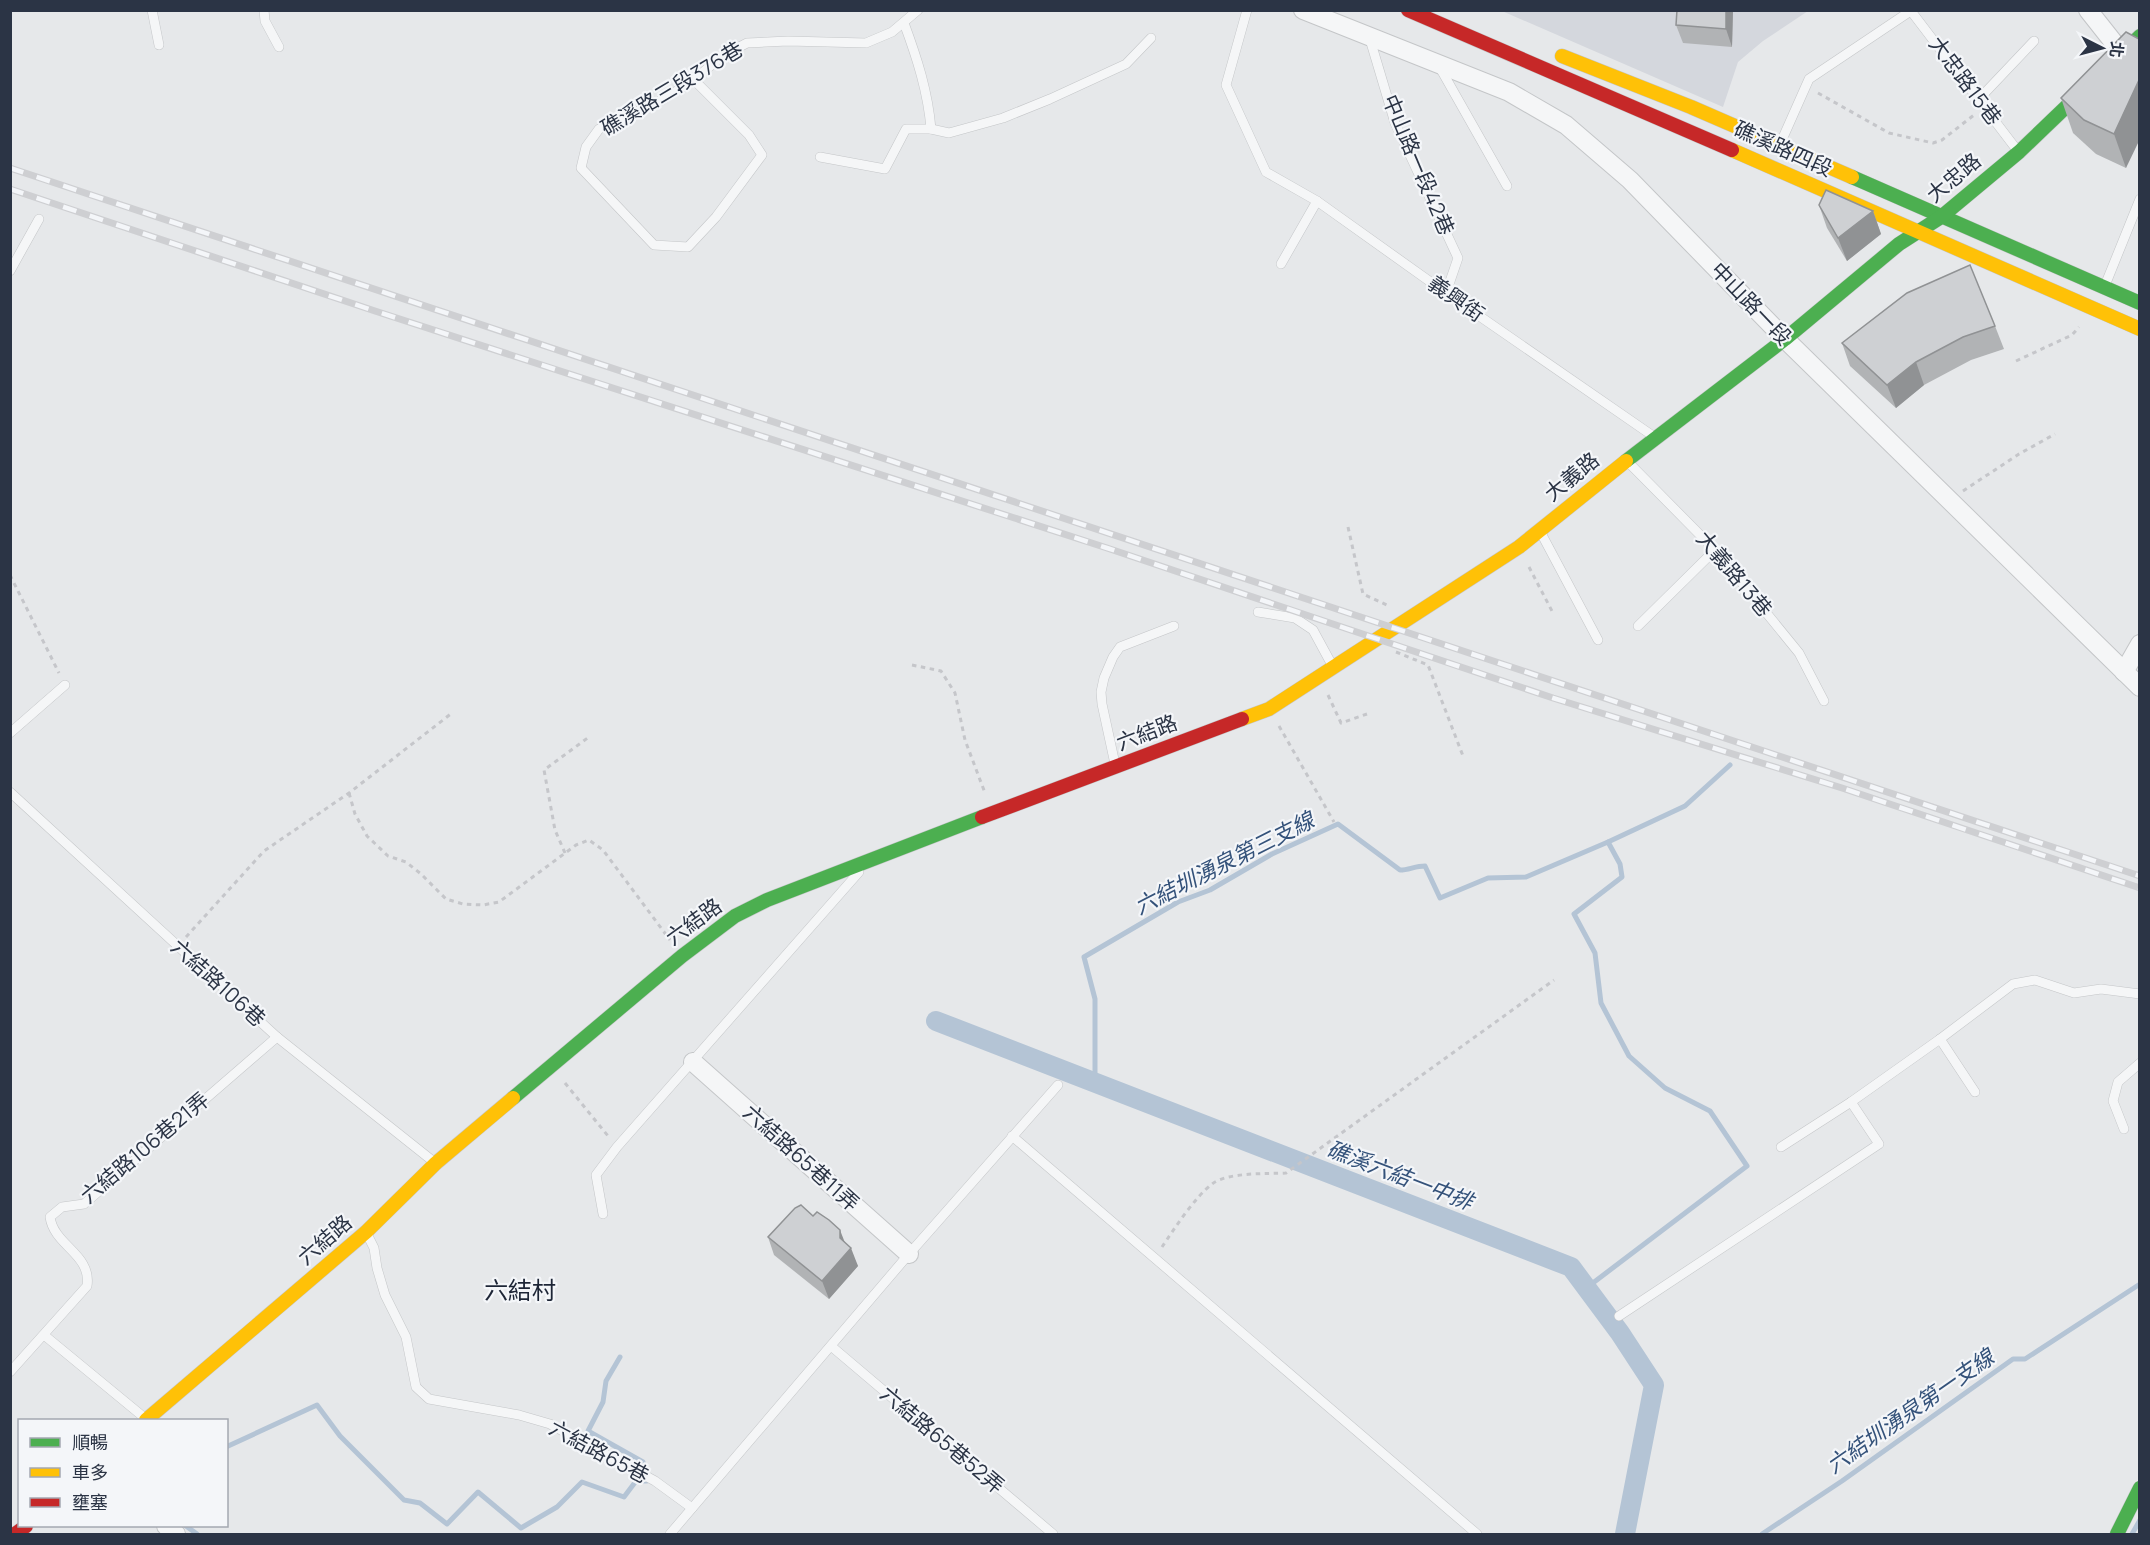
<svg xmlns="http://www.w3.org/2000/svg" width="2150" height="1545" font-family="Manrope,'Noto Sans TC',sans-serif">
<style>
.built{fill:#d4d7dd}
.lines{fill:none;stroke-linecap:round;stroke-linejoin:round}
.stream{stroke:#b4c4d5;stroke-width:5}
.canal{stroke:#b4c4d5;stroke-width:20}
.lane-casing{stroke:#c4c6c8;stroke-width:10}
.street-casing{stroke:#c4c6c8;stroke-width:20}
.fast-casing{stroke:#c4c6c8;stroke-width:15}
.slow-casing{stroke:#c4c6c8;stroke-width:15}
.jam-casing{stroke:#c4c6c8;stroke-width:15}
.path{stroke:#c5c6ca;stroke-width:3;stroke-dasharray:4.5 4.5;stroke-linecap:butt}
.lane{stroke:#f5f6f7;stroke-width:9}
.street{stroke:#f5f6f7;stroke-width:18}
.fast{stroke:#4caf50;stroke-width:14}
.slow{stroke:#ffc107;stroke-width:14}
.jam{stroke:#c62828;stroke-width:14}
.rail-casing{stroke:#cecfd2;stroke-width:7}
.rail{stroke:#f4f6f9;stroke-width:4.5;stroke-dasharray:14;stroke-linecap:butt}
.wall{fill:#b1b3b5}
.shaded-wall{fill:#909294}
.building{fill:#ced0d3;stroke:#909294;stroke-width:1.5}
.labels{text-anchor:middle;stroke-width:4.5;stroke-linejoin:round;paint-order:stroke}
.street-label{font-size:21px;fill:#2b3445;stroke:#f4f6f9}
.water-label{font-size:22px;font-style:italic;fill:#34527a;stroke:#f4f6f9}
.quarter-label{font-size:24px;fill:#1d2536;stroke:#f4f6f9}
</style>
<rect width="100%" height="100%" fill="#e6e8ea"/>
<polygon class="built" points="1502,11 1808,11 1763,41 1738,62 1723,107"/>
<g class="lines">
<g class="stream">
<path d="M1095,1083V999L1084,957L1178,902L1210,890L1272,854L1338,824L1400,870C1409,870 1415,866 1425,866L1440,898L1488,878L1526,877L1608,842L1685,806L1730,765"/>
<polyline points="1581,1292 1747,1166 1710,1111 1665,1088 1629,1056 1601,1003 1595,953 1574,914 1622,877 1620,864 1608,842"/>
<polyline points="226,1447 317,1405 340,1436 404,1500 420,1503 447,1524 478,1492 521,1528 557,1507 582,1482 624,1497 636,1481 647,1481 643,1462 588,1431 603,1402 606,1381 620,1357"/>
<polyline points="186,1526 197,1534"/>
<polyline points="1762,1534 1842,1481 2013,1359 2025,1359 2140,1284"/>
<polyline points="2132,1534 2140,1520"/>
</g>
<polyline class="canal" points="936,1021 1571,1267 1620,1333 1654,1385 1625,1534"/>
<g class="lane-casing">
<g id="lane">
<polyline points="152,10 159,45"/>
<polyline points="264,10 265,21 279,47"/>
<polyline points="1247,10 1226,85 1266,172 1317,201"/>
<polyline points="1911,11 2017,150"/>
<polyline points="1369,36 1395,123 1458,258 1446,293"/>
<polyline points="1439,66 1507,186"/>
<polyline points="694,80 749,135 762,155 716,217 688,247 654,245 581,168 586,147 599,129 662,100 694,80 722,56 747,43 788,41 866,43 892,32 918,10"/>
<polyline points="1979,99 2034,41"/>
<polyline points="931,129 949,133 1003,118 1050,99 1126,64 1151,38"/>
<polyline points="1781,142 1809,79 1912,10"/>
<path d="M820,157L885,169L906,129H931C928,92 917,58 904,23"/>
<polyline points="1281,264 1317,201 1446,293 1653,436"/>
<polyline points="10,271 39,219"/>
<polyline points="2106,283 2140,199"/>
<polyline points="1628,462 1715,550 1799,653 1824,701"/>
<polyline points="1541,533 1598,640"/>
<polyline points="1258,612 1295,618 1313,630 1332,665"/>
<polyline points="1638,626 1715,550"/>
<polyline points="10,733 65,685"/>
<polyline points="1115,764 1102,704 1101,692 1104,678 1113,657 1120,647 1174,626"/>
<polyline points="10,792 277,1037 434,1162"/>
<polyline points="1940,1039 1975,1092"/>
<polyline points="2124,1129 2113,1101 2118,1082 2140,1063"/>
<polyline points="1012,1136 1477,1534"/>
<polyline points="1781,1147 1851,1102 1940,1039 2013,984 2035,980 2074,993 2101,989 2140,994"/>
<polyline points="603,1214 596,1175 617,1147 859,872"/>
<polyline points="367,1234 374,1248 377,1268 385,1295 406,1337 416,1387 429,1399 519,1415 550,1424 655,1481 692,1508"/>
<polyline points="1619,1316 1879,1144 1851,1102"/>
<polyline points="44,1335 146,1419"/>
<polyline points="831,1346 1053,1534"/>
<path d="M10,1372L87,1286C92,1254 54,1246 50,1217L62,1207L84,1204L277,1037"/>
<polyline points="670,1534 909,1254 1058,1085"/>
</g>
</g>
<g class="street-casing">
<g id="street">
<polyline points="1303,10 1509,92 1566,125 1630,180 1785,339 2140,687"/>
<polyline points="2088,10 2122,53"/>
<polyline points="2124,672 2140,644"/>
<polyline points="693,1062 909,1254"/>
<polyline points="166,1526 176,1534"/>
</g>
</g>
<g class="fast-casing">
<g id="fast">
<polyline points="1852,177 2140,303"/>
<polyline points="1626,461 1785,339 1899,244 1941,217 2019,152 2140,36"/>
<polyline points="513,1098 682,956 735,916 767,900 982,817"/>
<polyline points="2117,1534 2140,1488"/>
</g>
</g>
<g class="slow-casing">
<g id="slow">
<polyline points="1562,56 1691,107 1852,177"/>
<polyline points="1732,150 2140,329"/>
<polyline points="1242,719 1269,709 1519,547 1626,461"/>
<polyline points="146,1420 366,1232 436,1163 513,1098"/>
</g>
</g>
<g class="jam-casing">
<g id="jam">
<polyline points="1408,10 1732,150"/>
<polyline points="982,817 1242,719"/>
<polyline points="15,1534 26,1526"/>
</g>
</g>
<g class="path">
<polyline points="1818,93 1889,133 1933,143 1942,140 1974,115"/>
<polyline points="2016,361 2072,335 2079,327"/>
<polyline points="1963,491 2019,454 2055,434"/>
<polyline points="1348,527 1363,594 1389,606"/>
<polyline points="1529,567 1553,613"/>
<polyline points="10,575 59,673"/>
<polyline points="1396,652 1428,665 1463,756"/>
<polyline points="912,665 941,671 955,693 965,740 985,793"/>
<polyline points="1328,695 1341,723 1367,714"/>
<polyline points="1279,726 1334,822"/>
<polyline points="349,793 355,814 367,836 388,856 406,862 421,874 446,899 463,904 483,905 499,902 576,845 589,840 603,850 670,940"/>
<polyline points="565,853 555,830 544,770 589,737"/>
<polyline points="186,937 264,851 349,793 452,713"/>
<polyline points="565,1083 608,1136"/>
<path d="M1162,1247C1174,1229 1195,1197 1212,1184C1227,1172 1267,1174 1286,1173L1554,980"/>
</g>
<use href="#lane" class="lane"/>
<use href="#street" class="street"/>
<use href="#fast" class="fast"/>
<use href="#slow" class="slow"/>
<use href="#jam" class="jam"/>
<g class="rail-casing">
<g id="rail">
<polyline points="10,168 2140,876"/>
<polyline points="10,189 375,311 1107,548 1553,698 1842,788 2140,888"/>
</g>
</g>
<use href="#rail" class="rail"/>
</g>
<g class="wall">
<polygon points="1733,10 1732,47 1683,43 1676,25"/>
<polygon points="2139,39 2126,168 2096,154 2073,133 2061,98"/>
<polygon points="1819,205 1873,211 1881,234 1847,261 1827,228"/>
<polygon points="1995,326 2004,349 1971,360 1924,385 1896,408 1850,366 1842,343"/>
<polygon points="813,1216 845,1243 858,1266 829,1299 774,1255 768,1237"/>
</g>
<g class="shaded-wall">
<polygon points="1726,10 1733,10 1732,47 1726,29"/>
<polygon points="2139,80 2139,141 2126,168 2114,134"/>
<polygon points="1873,211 1881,234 1847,261 1838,238"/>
<polygon points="1916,362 1924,385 1896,408 1887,385"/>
<polygon points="840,1230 847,1248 851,1248 858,1266 829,1299 822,1281 840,1238"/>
</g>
<g class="building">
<polygon points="1677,10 1726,10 1726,29 1676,25"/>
<polygon points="2126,32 2139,39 2139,80 2114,134 2084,120 2061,98"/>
<polygon points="1826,190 1873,211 1838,238 1819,205"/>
<polygon points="1970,265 1995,326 1963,337 1916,362 1887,385 1842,343 1907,293"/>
<polygon points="801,1205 813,1216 817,1212 829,1220 840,1230 840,1238 851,1248 822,1281 768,1237 795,1208"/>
</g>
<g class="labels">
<g class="street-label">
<text transform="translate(1965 81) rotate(53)" y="7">大忠路15巷</text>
<text transform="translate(672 89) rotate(-31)" y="7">礁溪路三段376巷</text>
<text transform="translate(1783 149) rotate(24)" y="7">礁溪路四段</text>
<text transform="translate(1418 165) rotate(67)" y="7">中山路一段42巷</text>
<text transform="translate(1954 178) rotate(-40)" y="7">大忠路</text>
<text transform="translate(1456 299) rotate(35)" y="7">義興街</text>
<text transform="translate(1751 304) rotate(46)" y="7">中山路一段</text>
<text transform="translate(1572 477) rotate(-39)" y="7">大義路</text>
<text transform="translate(1734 574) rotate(50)" y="7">大義路13巷</text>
<text transform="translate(1147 733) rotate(-21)" y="7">六結路</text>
<text transform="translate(694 922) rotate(-36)" y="7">六結路</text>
<text transform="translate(218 983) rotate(42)" y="7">六結路106巷</text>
<text transform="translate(145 1148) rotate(-40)" y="7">六結路106巷21弄</text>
<text transform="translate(801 1158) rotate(42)" y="7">六結路65巷11弄</text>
<text transform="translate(325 1240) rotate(-41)" y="7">六結路</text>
<text transform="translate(942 1440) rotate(40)" y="7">六結路65巷52弄</text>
<text transform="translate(599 1452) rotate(28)" y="7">六結路65巷</text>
</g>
<g class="water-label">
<text transform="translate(1224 863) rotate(-27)" y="8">六結圳湧泉第三支線</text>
<text transform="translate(1400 1175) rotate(21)" y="8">礁溪六結一中排</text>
<text transform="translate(1910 1411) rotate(-35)" y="8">六結圳湧泉第一支線</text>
</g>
<g class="quarter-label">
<text x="520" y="1299">六結村</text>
</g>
</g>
<rect width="2150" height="1545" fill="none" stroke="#2b3445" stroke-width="24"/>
<rect x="18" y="1419" width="210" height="108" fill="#f4f6f9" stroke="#a4a8b1" stroke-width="1.5"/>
<rect x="30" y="1438" width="30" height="9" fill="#4caf50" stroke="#a4a8b1" stroke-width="1.5"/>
<text x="72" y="1449" font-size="18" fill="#2b3445">順暢</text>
<rect x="30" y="1468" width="30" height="9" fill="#ffc107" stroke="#a4a8b1" stroke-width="1.5"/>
<text x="72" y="1479" font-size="18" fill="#2b3445">車多</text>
<rect x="30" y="1498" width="30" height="9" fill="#c62828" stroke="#a4a8b1" stroke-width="1.5"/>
<text x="72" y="1509" font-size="18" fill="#2b3445">壅塞</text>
<g transform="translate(2102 48) rotate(96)" stroke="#f4f6f9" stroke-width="4.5" paint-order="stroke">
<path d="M0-4.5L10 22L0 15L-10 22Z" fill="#2b3445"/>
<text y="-9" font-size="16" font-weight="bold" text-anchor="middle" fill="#2b3445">北</text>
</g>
</svg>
